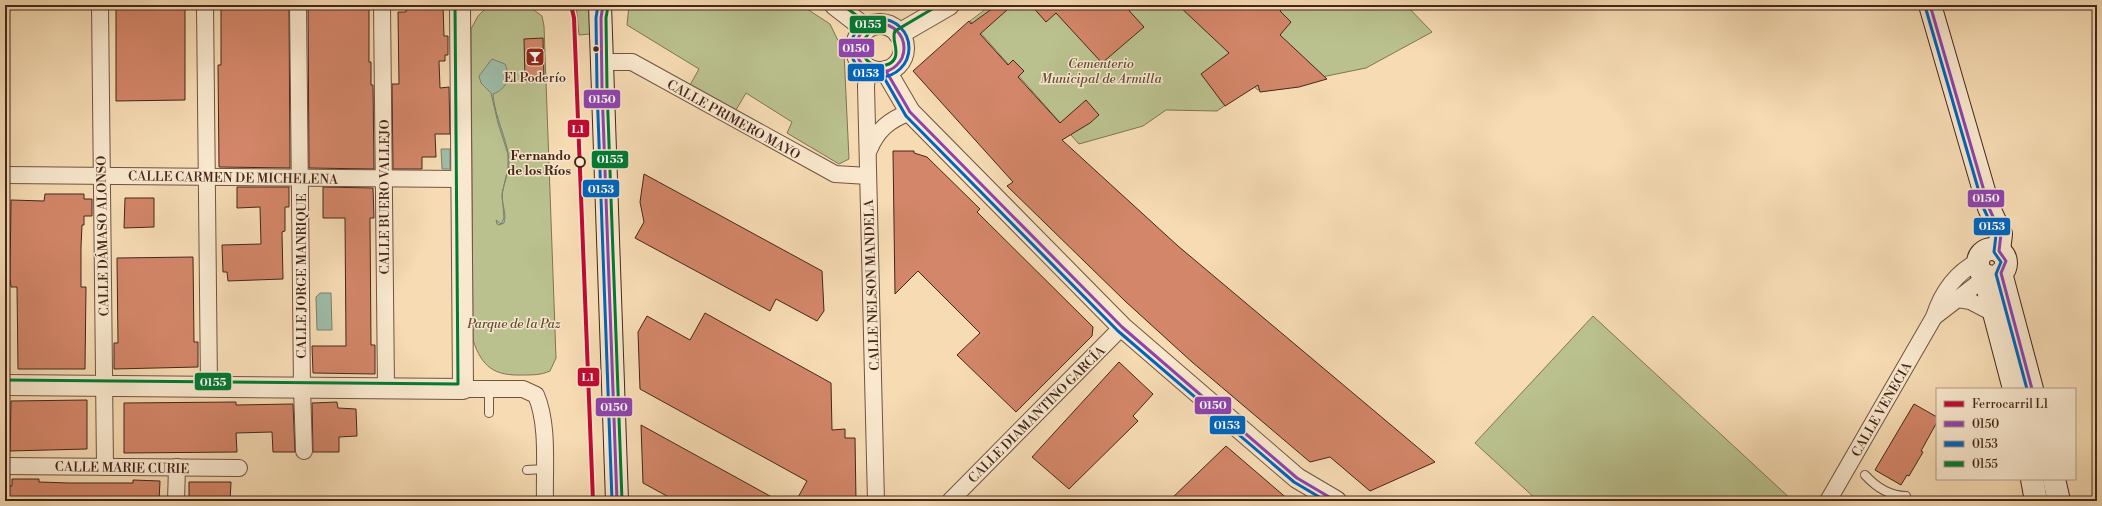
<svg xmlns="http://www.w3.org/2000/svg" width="2102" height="506" font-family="'Libre Bodoni',serif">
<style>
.green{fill:#bac18e;stroke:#807454}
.water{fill:#9ebca8;stroke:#7a806f}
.building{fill:#d38669;stroke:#45261a}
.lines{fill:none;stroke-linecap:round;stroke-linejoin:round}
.service-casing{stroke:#715340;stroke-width:10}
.minor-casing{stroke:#715340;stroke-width:18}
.tertiary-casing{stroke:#715340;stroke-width:22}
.secondary-casing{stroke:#45261a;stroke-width:24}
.service{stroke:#f9e8ce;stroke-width:8}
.minor{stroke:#f9e8ce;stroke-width:16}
.tertiary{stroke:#f9e8ce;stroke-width:20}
.secondary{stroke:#f9e8ce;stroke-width:22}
.bus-1-casing{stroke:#f9e8ce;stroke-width:6}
.bus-2-casing{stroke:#f9e8ce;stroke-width:6}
.bus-3-casing{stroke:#f9e8ce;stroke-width:6}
.bus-1{stroke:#8e44ad;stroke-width:3}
.bus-2{stroke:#0065bd;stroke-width:3}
.bus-3{stroke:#017a33;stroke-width:3}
.rail-1-casing{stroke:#f9e8ce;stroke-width:7}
.rail-1{stroke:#c00b31;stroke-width:4}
.bus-dot{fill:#45261a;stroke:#f9e8ce;stroke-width:1.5}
.stop-dot{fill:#f9e8ce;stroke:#45261a;stroke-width:2}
.labels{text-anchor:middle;stroke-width:3;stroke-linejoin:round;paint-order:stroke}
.park-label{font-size:13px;font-style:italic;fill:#624d37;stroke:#f9e8ce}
.poi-label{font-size:13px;fill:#45261a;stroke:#f9e8ce}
.street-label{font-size:13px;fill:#45261a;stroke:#f9e8ce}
.stop-label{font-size:13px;font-weight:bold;fill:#45261a;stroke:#f9e8ce;text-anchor:end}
.line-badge{stroke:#f9e8ce;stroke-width:1.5}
.badge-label{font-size:11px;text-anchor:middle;font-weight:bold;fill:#fff}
</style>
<rect width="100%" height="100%" fill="#f6dbb3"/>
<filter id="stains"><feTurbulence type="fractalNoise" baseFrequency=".005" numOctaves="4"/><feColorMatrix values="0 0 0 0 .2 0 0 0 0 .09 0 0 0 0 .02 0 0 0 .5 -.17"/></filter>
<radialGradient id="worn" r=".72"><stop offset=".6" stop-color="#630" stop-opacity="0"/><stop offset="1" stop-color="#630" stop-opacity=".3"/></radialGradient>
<g class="green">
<path d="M489,5H527L542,16L544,26L556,358L550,371C541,375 533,375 523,375C494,376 482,367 473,340L471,29L478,16Z"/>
<polygon points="576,5 592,5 590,34 579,35"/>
<polygon points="629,5 801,5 830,24 844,53 849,159 839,164 787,133 792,122 746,93 736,110 690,85 699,69 627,25"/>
<polygon points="991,5 1317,5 1322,10 1326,5 1406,5 1432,32 1366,68 1258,90 1253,86 1217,111 1166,110 1143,126 1079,144 970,21"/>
<polygon points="1593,316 1793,501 1538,501 1475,443"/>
</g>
<g class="water">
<path d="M492,59L505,64C511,77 507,89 493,94C495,118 507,138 509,160C510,172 503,183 502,196C502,205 507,214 504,223L499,225L497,224L496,220L501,224L504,218L502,194L508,168V154L498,123L491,93L481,83L479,76Z"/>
<polygon points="441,149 450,149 450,169 442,169"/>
<polygon points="320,293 331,293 332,330 317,330 316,297"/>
</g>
<g class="building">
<polygon points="118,5 182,5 182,7 185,7 185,100 116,101 116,7 118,7"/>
<polygon points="221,5 289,5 290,168 219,167 218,65 221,65"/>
<polygon points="308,5 369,5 369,62 371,62 371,85 373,85 374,169 309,168"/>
<polygon points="406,5 443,5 444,36 448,36 448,55 445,55 445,61 439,61 440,88 449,87 450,134 435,134 436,157 422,157 422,169 393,169 392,84 399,84 398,12 406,12"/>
<polygon points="997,5 1003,5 1007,10 980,34 1008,65 1013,60 1024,71 1018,77 1060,123 1086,100 1099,115 1090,123 1062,140 1178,246 1435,462 1370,491 1330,457 1310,462 1192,362 1125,301 1007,186 1013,182 913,71 969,21 971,24"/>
<polygon points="1031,5 1124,5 1144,27 1102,63 1056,13 1046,22"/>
<polygon points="1178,5 1285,5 1280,11 1291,22 1280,35 1327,79 1299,87 1260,92 1258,85 1225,106 1201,74 1229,53"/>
<polygon points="543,38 544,79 525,80 524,39"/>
<polygon points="893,151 914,151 914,153 927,157 980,209 977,212 1093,327 1092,336 1016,412 957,355 980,333 918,271 895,294"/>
<polygon points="644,174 822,271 824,311 817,321 776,299 770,311 635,238 644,222 640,202"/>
<polygon points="237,187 289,187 289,207 285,207 285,231 282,232 283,279 228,281 227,272 223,272 222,245 261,244 260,207 237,208"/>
<polygon points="323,187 373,188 374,218 370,218 371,345 375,345 375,374 313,373 312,346 346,346 345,218 323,218"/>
<polygon points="45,194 84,194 84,199 92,199 92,216 84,216 84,225 82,225 81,247 81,287 86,287 85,369 18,369 17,287 11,287 10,278 11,200 44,201"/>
<polygon points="125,198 154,198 154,227 124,228"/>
<polygon points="193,257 194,342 198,342 198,367 114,369 114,343 118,343 117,258"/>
<polygon points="705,313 831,383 832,430 845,429 845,438 855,438 856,501 796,501 807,481 640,389 638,332 647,316 690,340"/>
<polygon points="1119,362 1153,394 1133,416 1138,421 1069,489 1032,457"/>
<polygon points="87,400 87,449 10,451 11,401"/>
<polygon points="236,402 236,405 293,404 295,452 273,452 272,432 236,433 237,452 124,453 124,403"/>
<polygon points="337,402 338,408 356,409 357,436 339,437 339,452 313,452 312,403"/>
<polygon points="1914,404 1937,417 1937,422 1921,451 1923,452 1909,476 1907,475 1901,485 1875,470"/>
<polygon points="641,425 779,501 676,501 643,483"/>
<polygon points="1226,446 1290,501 1169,501"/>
<polygon points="12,479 39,479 39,482 69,483 133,483 133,480 160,481 159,501 9,501 8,486 12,486"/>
<polygon points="189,482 231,482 230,501 189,501"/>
</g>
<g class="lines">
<g class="service-casing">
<g id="service">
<polyline points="489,389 489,413"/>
<polyline points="527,470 544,469"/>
<path d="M1865,475C1876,487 1890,496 1906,496"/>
</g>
</g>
<g class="minor-casing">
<g id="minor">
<polyline points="100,5 105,467"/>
<polyline points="205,5 209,386"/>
<polyline points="298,5 302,388 304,451"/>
<polyline points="382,5 386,388"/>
<polyline points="601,62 632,62 835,174 868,176"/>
<polyline points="868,69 866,86 876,501"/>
<path d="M869,150C877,130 889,120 910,112"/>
<polyline points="5,175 461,179"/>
<polyline points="1958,299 1970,301 1995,314"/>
<polyline points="1934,317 1977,284 1984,273"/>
<path d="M463,389H523L536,395C549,425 544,469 545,501"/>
<polyline points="5,466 239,468"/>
<polyline points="176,501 177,467"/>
<polyline points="950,501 1122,327"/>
<path d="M1828,501L1934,317C1942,292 1955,273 1979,261"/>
</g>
</g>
<g class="tertiary-casing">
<g id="tertiary">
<polyline points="835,5 866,29"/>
<circle cx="880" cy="48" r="24"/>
<polyline points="899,34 949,5"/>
<polyline points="886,71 910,112 1122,327 1297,478 1336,501"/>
<polyline points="5,385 463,389 460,5"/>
</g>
</g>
<g class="secondary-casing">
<g id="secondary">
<polyline points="600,5 617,501"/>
<polyline points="1930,5 1989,208 2001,234 1999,251"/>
<circle cx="1992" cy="263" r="14"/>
<polyline points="2001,273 2032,389"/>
<polyline points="1988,276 1988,290 2014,389"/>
<polyline points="2032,479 2036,501"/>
<polyline points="2054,479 2059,501"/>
</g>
</g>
<use href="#service" class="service"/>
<use href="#minor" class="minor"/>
<use href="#tertiary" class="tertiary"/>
<use href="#secondary" class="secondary"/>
<g class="bus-1-casing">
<g id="bus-1">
<polyline points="603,5 601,18 602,88 617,501"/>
<polyline points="1930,5 1989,208 2001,234 1999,251 2006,261 2001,273 2032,389"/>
<circle cx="880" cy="48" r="24"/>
<polyline points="886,71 910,112 1122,327 1297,478 1336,501"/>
</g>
</g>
<g class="bus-2-casing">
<g id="bus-2">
<polyline points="598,5 596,18 597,88 612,501"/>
<polyline points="1925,6 1984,209 1996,235 1994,252 2001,262 1996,274 2027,389"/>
<circle cx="880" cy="48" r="29"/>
<polyline points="882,74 906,116 1118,331 1294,482 1326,501"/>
</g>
</g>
<g class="bus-3-casing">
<g id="bus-3">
<path d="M843,5L870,26C872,33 865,36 863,42C858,56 872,70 886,65C890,64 893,62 895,58C899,49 891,39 895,31L939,5"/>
<polyline points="608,6 606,18 607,88 622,501"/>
<polyline points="5,380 458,384 455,5"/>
</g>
</g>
<use href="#bus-1" class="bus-1"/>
<use href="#bus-2" class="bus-2"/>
<use href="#bus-3" class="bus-3"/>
<g class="rail-1-casing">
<polyline id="rail-1" points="571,5 574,18 593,501"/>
</g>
<use href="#rail-1" class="rail-1"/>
</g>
<defs>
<g id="bar-square" transform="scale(1)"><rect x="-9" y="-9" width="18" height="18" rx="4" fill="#8f2418" stroke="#f9e8ce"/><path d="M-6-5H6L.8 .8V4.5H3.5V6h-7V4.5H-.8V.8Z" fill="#fff"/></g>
</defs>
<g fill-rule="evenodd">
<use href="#bar-square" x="535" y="57"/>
</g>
<circle class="bus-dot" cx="596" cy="49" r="3.5"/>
<circle class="stop-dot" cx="580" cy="162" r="5"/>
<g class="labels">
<g class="park-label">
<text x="1101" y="68">Cementerio<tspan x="1101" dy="15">Municipal de Armilla</tspan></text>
<text x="514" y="328">Parque de la Paz</text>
</g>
<g class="poi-label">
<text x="535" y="82">El Poderío</text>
</g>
<g class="street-label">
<text transform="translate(734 119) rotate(29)" y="5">CALLE PRIMERO MAYO</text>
<text transform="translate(233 177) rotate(1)" y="5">CALLE CARMEN DE MICHELENA</text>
<text transform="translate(384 197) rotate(-90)" y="5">CALLE BUERO VALLEJO</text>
<text transform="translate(102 236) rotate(-91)" y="5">CALLE DÁMASO ALONSO</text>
<text transform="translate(301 276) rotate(-90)" y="5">CALLE JORGE MANRIQUE</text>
<text transform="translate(871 285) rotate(-92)" y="5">CALLE NELSON MANDELA</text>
<text transform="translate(1881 409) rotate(-60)" y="5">CALLE VENECIA</text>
<text transform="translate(1036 414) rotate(-45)" y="5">CALLE DIAMANTINO GARCÍA</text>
<text transform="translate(122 467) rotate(1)" y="5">CALLE MARIE CURIE</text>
</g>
<g class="stop-label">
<text x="571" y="160">Fernando<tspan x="571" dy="15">de los Ríos</tspan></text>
</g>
</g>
<g class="line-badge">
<rect x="849" y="15" width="38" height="19" rx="4" fill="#017a33"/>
<rect x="838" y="38" width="37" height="20" rx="4" fill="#8e44ad"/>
<rect x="847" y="63" width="38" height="19" rx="4" fill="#0065bd"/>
<rect x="583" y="89" width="38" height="20" rx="4" fill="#8e44ad"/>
<rect x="567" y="119" width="23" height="19" rx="4" fill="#c00b31"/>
<rect x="591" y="150" width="38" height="19" rx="4" fill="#017a33"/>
<rect x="582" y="179" width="38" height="19" rx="4" fill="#0065bd"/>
<rect x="1967" y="189" width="38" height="19" rx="4" fill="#8e44ad"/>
<rect x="1973" y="217" width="38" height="19" rx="4" fill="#0065bd"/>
<rect x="577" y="367" width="23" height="20" rx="4" fill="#c00b31"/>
<rect x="194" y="372" width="38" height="19" rx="4" fill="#017a33"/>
<rect x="1194" y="396" width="38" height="19" rx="4" fill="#8e44ad"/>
<rect x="595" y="397" width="38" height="20" rx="4" fill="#8e44ad"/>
<rect x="1209" y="415" width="37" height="20" rx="4" fill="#0065bd"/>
</g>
<g class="badge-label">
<text x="868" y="28">0155</text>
<text x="856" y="52">0150</text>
<text x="866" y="77">0153</text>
<text x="602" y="103">0150</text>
<text x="578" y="133">L1</text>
<text x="610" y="163">0155</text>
<text x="601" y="193">0153</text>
<text x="1986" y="202">0150</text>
<text x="1992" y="230">0153</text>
<text x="588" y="381">L1</text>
<text x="213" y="386">0155</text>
<text x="1213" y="409">0150</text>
<text x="614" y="411">0150</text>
<text x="1227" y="429">0153</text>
</g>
<rect width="2102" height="506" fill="none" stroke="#f6dbb3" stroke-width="20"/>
<rect x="6" y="6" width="2090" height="494" fill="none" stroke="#45261a" stroke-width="2"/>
<rect x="10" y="10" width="2082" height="486" fill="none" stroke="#45261a"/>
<rect x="1936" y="388" width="140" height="92" fill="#f9e8ce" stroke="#b19a86"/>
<rect x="1944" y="401" width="20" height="6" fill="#c00b31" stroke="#b19a86"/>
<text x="1972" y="408" font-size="12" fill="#45261a">Ferrocarril L1</text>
<rect x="1944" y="421" width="20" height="6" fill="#8e44ad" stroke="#b19a86"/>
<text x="1972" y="428" font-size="12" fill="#45261a">0150</text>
<rect x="1944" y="441" width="20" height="6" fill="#0065bd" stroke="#b19a86"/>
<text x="1972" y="448" font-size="12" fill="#45261a">0153</text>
<rect x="1944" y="461" width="20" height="6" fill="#017a33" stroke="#b19a86"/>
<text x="1972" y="468" font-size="12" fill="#45261a">0155</text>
<rect width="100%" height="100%" filter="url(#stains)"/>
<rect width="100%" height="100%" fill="url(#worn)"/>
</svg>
